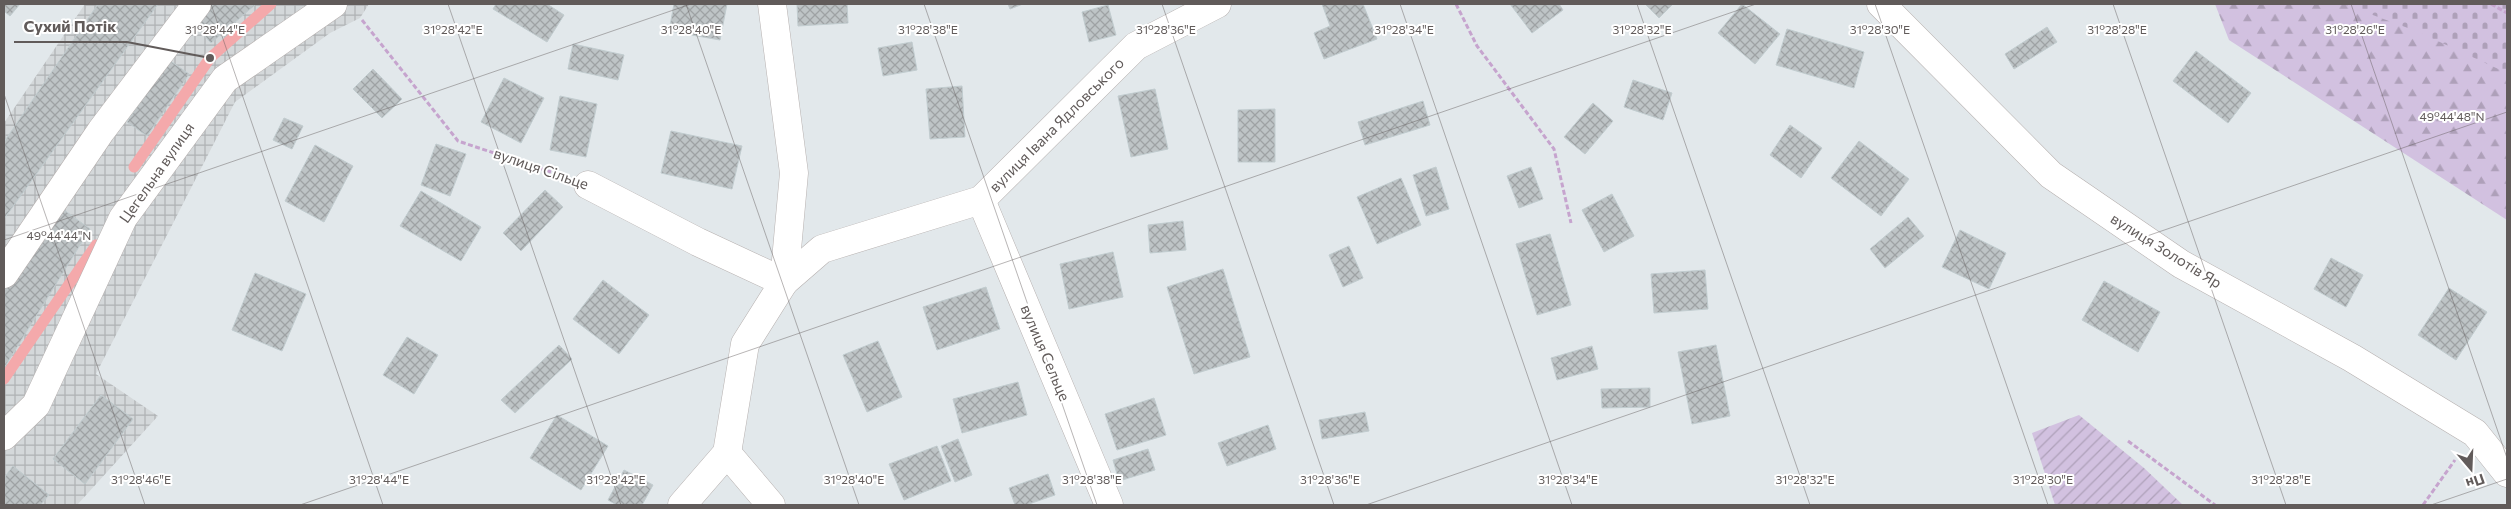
<svg xmlns="http://www.w3.org/2000/svg" width="2511" height="509" font-family="Commissioner,sans-serif">
<style>
.industrial{fill:url(#industrial-grid)}
.forest{fill:url(#forest-firs)}
.cemetery{fill:url(#cemetery-stones)}
.garden{fill:url(#garden-furrows)}
.lines{fill:none;stroke-linecap:round;stroke-linejoin:round}
.stream{stroke:#f4a9ab;stroke-width:11}
.building{fill:url(#building-cross-hatch);stroke:#c1cccf}
.minor-casing{stroke:#b6b0af;stroke-width:29}
.path{stroke:#c6a4ce;stroke-width:3;stroke-dasharray:5 2.5;stroke-linecap:butt}
.minor{stroke:#fff;stroke-width:28}
.ticks{fill:none;stroke:#615b5a;stroke-width:1;stroke-opacity:0.45}
.labels{text-anchor:middle;stroke-width:4;stroke-linejoin:round;paint-order:stroke}
.street-label{font-size:15px;fill:#615b5a;stroke:#fff}
.ticks-label{font-size:12px;text-anchor:middle;fill:#615b5a;stroke:#fff;stroke-width:4;stroke-linejoin:round;paint-order:stroke}
.leader{fill:none;stroke:#615b5a;stroke-width:2}
.callout-dot{fill:#615b5a;stroke:#fff;stroke-width:2}
.callout-label{font-size:16px;text-anchor:middle;font-weight:bold;fill:#615b5a;stroke:#fff;stroke-width:4;stroke-linejoin:round;paint-order:stroke}
</style>
<defs>
<pattern id="industrial-grid" width="8" height="8" patternUnits="userSpaceOnUse" patternTransform="scale(1.25)"><rect width="8" height="8" fill="#d4d8da"/><path d="M0 4h8M4 0v8" fill="none" stroke="#afb2b4"/></pattern>
<pattern id="forest-firs" width="22" height="20" patternUnits="userSpaceOnUse" patternTransform="scale(1.25)"><rect width="22" height="20" fill="#d2c1e0"/><path d="M5 1l3.5 6h-7zM16 11l3.5 6h-7z" fill="#aea0b9"/></pattern>
<pattern id="cemetery-stones" width="16" height="16" patternUnits="userSpaceOnUse" patternTransform="scale(1.25)"><rect width="16" height="16" fill="#d2c1e0"/><path d="M2 7V4a2 2 0 0 1 4 0v3zM10 15v-3a2 2 0 0 1 4 0v3z" fill="#aea0b9"/></pattern>
<pattern id="garden-furrows" width="10" height="10" patternUnits="userSpaceOnUse" patternTransform="scale(1.25)"><rect width="10" height="10" fill="#d2c1e0"/><path d="M-1 1l2-2M0 10L10 0M9 11l2-2" fill="none" stroke="#aea0b9"/></pattern>
<pattern id="building-cross-hatch" width="8" height="8" patternUnits="userSpaceOnUse" patternTransform="scale(1.25)"><rect width="8" height="8" fill="#bec4c6"/><path d="M0 0l8 8M0 8l8-8" fill="none" stroke="#9ea2a4"/></pattern>
</defs>
<rect width="100%" height="100%" fill="#e2e8eb"/>
<polygon class="industrial" points="85,4 369,4 360,18 330,33 235,102 96,374 158,416 77,505 4,505 4,123"/>
<polygon class="forest" points="2215,4 2507,4 2507,220 2229,40"/>
<polygon class="cemetery" points="2343,4 2507,4 2507,73 2416,31"/>
<polygon class="garden" points="2079,415 2144,468 2183,505 2055,505 2032,433"/>
<g class="lines">
<g class="stream">
<polyline points="134,167 210,58 271,4"/>
<polyline points="4,379 96,245"/>
</g>
</g>
<g class="building">
<polygon points="4,4 20,4 10,16 4,11"/>
<polygon points="98,4 158,4 4,219 4,142"/>
<polygon points="208,4 256,4 211,43 190,20"/>
<polygon points="496,4 547,4 564,15 547,42 493,9"/>
<polygon points="674,4 727,4 720,40 669,31"/>
<polygon points="797,4 847,4 848,23 798,26"/>
<polygon points="1008,4 1023,4 1010,9"/>
<polygon points="1322,4 1363,4 1377,39 1324,59 1314,33 1330,26"/>
<polygon points="1510,4 1559,4 1563,10 1532,33"/>
<polygon points="1645,4 1673,4 1659,18"/>
<polygon points="1742,4 1780,34 1755,64 1718,33"/>
<polygon points="1108,5 1116,35 1089,42 1082,12"/>
<polygon points="2047,27 2057,42 2014,69 2005,54"/>
<polygon points="1787,29 1864,52 1854,88 1776,65"/>
<polygon points="912,42 917,70 883,76 878,48"/>
<polygon points="573,44 624,55 618,80 568,69"/>
<polygon points="2196,51 2251,93 2228,123 2173,81"/>
<polygon points="169,60 189,74 147,136 127,122"/>
<polygon points="373,69 402,99 382,118 353,89"/>
<polygon points="504,78 544,98 521,143 481,122"/>
<polygon points="1633,80 1672,93 1663,120 1624,107"/>
<polygon points="962,86 965,137 930,139 926,89"/>
<polygon points="1155,89 1168,149 1131,157 1118,96"/>
<polygon points="560,96 597,104 586,157 550,150"/>
<polygon points="1423,101 1430,125 1365,145 1358,122"/>
<polygon points="1593,103 1613,121 1585,154 1564,137"/>
<polygon points="1275,109 1275,162 1238,162 1238,110"/>
<polygon points="284,118 303,126 292,149 273,140"/>
<polygon points="1790,125 1822,148 1801,178 1770,155"/>
<polygon points="671,131 742,146 732,189 661,173"/>
<polygon points="1859,141 1909,179 1881,216 1831,178"/>
<polygon points="436,144 466,154 450,196 421,185"/>
<polygon points="315,145 353,166 324,222 285,201"/>
<polygon points="1436,167 1449,209 1426,216 1413,175"/>
<polygon points="1531,167 1543,199 1519,208 1507,176"/>
<polygon points="1401,178 1421,225 1377,244 1357,197"/>
<polygon points="545,190 563,207 521,251 503,233"/>
<polygon points="421,191 481,227 461,261 400,226"/>
<polygon points="1612,194 1634,236 1604,252 1582,210"/>
<polygon points="60,207 90,229 4,368 4,287"/>
<polygon points="1908,217 1924,236 1885,268 1870,249"/>
<polygon points="1183,221 1186,250 1150,253 1148,225"/>
<polygon points="1960,230 2006,253 1989,289 1942,267"/>
<polygon points="1550,234 1571,305 1537,315 1516,244"/>
<polygon points="1349,246 1363,278 1343,287 1329,255"/>
<polygon points="1113,252 1123,297 1069,309 1060,264"/>
<polygon points="2331,258 2363,275 2346,307 2314,289"/>
<polygon points="1223,269 1250,357 1194,374 1167,287"/>
<polygon points="1705,270 1708,309 1654,313 1651,274"/>
<polygon points="255,273 306,294 282,351 232,330"/>
<polygon points="603,280 649,315 619,354 573,319"/>
<polygon points="2104,281 2160,312 2138,352 2082,320"/>
<polygon points="986,287 1000,329 937,350 923,307"/>
<polygon points="2449,288 2487,312 2456,360 2418,335"/>
<polygon points="407,337 438,355 414,394 383,375"/>
<polygon points="878,341 902,397 867,412 843,355"/>
<polygon points="559,345 572,359 515,413 501,400"/>
<polygon points="1716,345 1730,416 1692,424 1678,352"/>
<polygon points="1592,346 1598,369 1557,380 1551,358"/>
<polygon points="1018,382 1027,415 962,433 953,399"/>
<polygon points="1650,388 1650,407 1602,408 1601,389"/>
<polygon points="101,395 133,419 85,484 53,459"/>
<polygon points="1154,398 1166,435 1117,450 1105,414"/>
<polygon points="1365,412 1369,431 1322,439 1319,420"/>
<polygon points="557,415 608,446 581,490 530,458"/>
<polygon points="1268,425 1276,449 1227,466 1218,443"/>
<polygon points="958,439 972,475 955,482 941,446"/>
<polygon points="937,446 951,481 904,500 889,464"/>
<polygon points="1148,449 1155,470 1119,481 1113,460"/>
<polygon points="13,466 49,495 40,505 4,505 4,478"/>
<polygon points="624,470 653,485 642,505 617,505 608,500"/>
<polygon points="1048,474 1055,495 1026,505 1015,505 1009,488"/>
</g>
<g class="lines">
<g class="minor-casing">
<g id="minor">
<polyline points="772,4 794,173 784,282"/>
<polyline points="1881,4 2051,175 2181,264 2352,358 2475,433 2507,473"/>
<polyline points="588,185 698,242 784,282"/>
<polyline points="981,200 1109,505"/>
<polyline points="4,274 101,131 197,4"/>
<polyline points="4,436 36,405 123,218 225,79 333,4"/>
<polyline points="727,453 771,505"/>
<polyline points="682,505 727,453 745,344 784,282 822,249 981,200 1136,46 1217,4"/>
</g>
</g>
<g class="path">
<polyline points="1456,4 1477,46 1554,149 1571,223"/>
<polyline points="2491,4 2507,13"/>
<polyline points="362,20 458,141 557,174"/>
<polyline points="2128,441 2215,505"/>
<polyline points="2423,505 2455,460"/>
</g>
<use href="#minor" class="minor"/>
</g>
<path class="ticks" d="M211,4L383,505M448,4L621,505M686,4L859,505M924,4L1097,505M1162,4L1334,505M1400,4L1572,505M1637,4L1810,505M1875,4L2048,505M2113,4L2286,505M2351,4L2507,458M4,94L145,505M4,240L691,4M300,505L1756,4M1366,505L2507,112M2431,505L2507,479"/>
<g class="labels">
<g class="street-label">
<text transform="translate(1057 125) rotate(-45)" y="5">вулиця Івана Ядловського</text>
<text transform="translate(541 169) rotate(19)" y="5">вулиця Сільце</text>
<text transform="translate(157 173) rotate(-55)" y="5">Цегельна вулиця</text>
<text transform="translate(2166 251) rotate(32)" y="5">вулиця Золотів Яр</text>
<text transform="translate(1045 353) rotate(67)" y="5">вулиця Сельце</text>
</g>
</g>
<g class="ticks-label">
<text x="215" y="34">31°28'44"E</text>
<text x="453" y="34">31°28'42"E</text>
<text x="691" y="34">31°28'40"E</text>
<text x="928" y="34">31°28'38"E</text>
<text x="1166" y="34">31°28'36"E</text>
<text x="1404" y="34">31°28'34"E</text>
<text x="1642" y="34">31°28'32"E</text>
<text x="1880" y="34">31°28'30"E</text>
<text x="2117" y="34">31°28'28"E</text>
<text x="2355" y="34">31°28'26"E</text>
<text x="2452" y="121">49°44'48"N</text>
<text x="59" y="240">49°44'44"N</text>
<text x="141" y="484">31°28'46"E</text>
<text x="379" y="484">31°28'44"E</text>
<text x="616" y="484">31°28'42"E</text>
<text x="854" y="484">31°28'40"E</text>
<text x="1092" y="484">31°28'38"E</text>
<text x="1330" y="484">31°28'36"E</text>
<text x="1568" y="484">31°28'34"E</text>
<text x="1805" y="484">31°28'32"E</text>
<text x="2043" y="484">31°28'30"E</text>
<text x="2281" y="484">31°28'28"E</text>
</g>
<path class="leader" d="M210 58L127 42H14"/>
<circle class="callout-dot" cx="210" cy="58" r="5"/>
<g class="callout-label">
<text x="70" y="32">Сухий Потік</text>
</g>
<rect width="2511" height="509" fill="none" stroke="#615b5a" stroke-width="10"/>
<g transform="translate(2471 469) rotate(161)" stroke="#ffffff" stroke-width="4" paint-order="stroke">
<path d="M0-4L9 19L0 12L-9 19Z" fill="#615b5a"/>
<text y="-8" font-size="14" font-weight="bold" text-anchor="middle" fill="#615b5a">Пн</text>
</g>
</svg>
